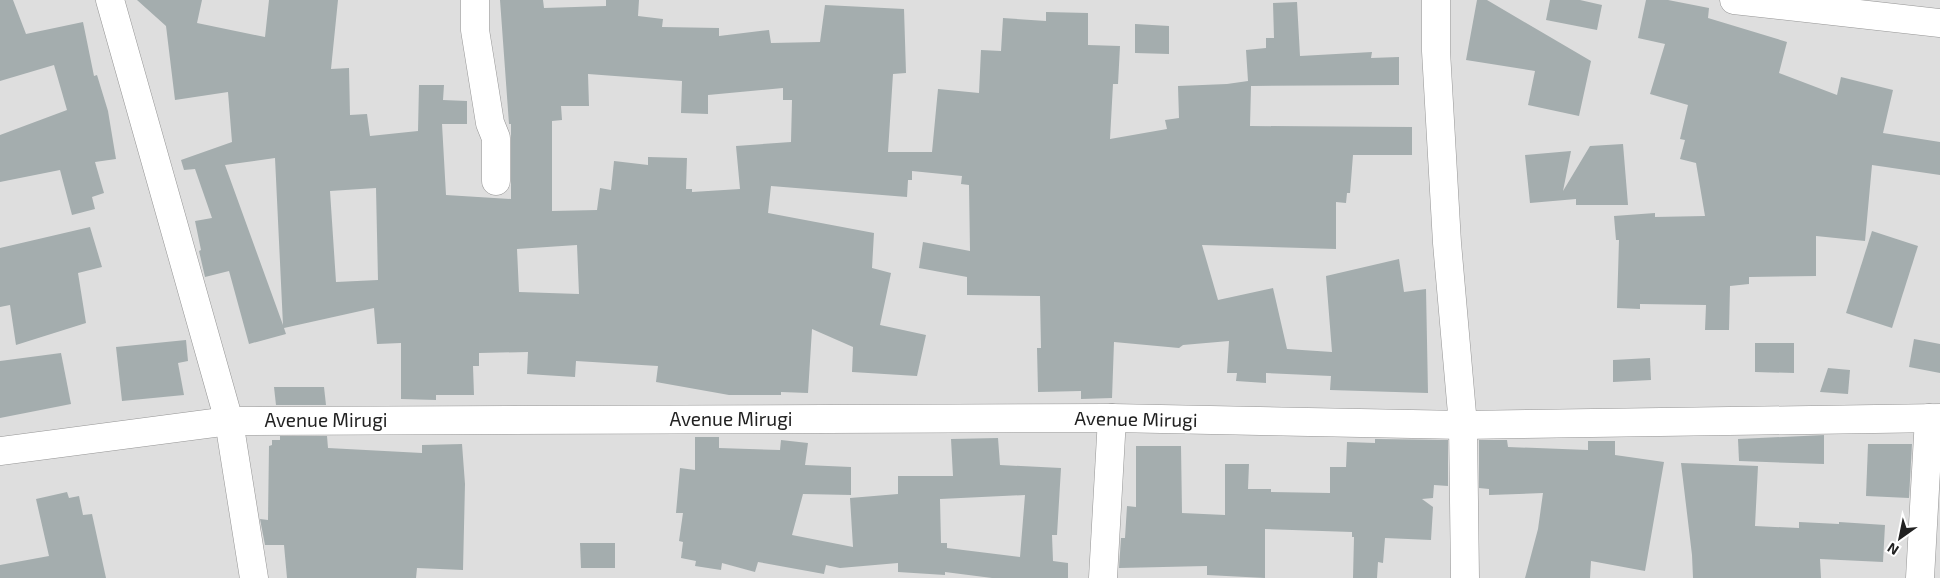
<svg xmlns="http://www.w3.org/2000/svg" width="1940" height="578" font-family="'Exo 2',sans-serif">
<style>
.residential{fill:#dedede}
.building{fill:#a4adae;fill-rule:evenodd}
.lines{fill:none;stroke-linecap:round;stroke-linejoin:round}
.minor-casing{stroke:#959595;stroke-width:29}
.minor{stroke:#fff;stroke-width:28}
.labels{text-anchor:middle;stroke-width:5;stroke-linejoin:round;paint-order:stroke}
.street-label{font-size:19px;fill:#212121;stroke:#fff}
</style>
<rect width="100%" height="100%" fill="#e8edf0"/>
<rect class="residential" x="0" y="0" width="1940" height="578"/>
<g class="building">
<polygon points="0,0 13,0 26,34 83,22 94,76 97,75 108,111 116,159 95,162 104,193 92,197 95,209 72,215 60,170 0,182 0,135 67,110 54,65 0,81"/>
<path d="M137,0H202L197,23L265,37L269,0H338L331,69L349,68L350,115L367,114L370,136L418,131L419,85H444L443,100L467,101V124H442L446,195L511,199V124H509L500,0H543L544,8L606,6V0H639L638,16L663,19L662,27L719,28V36L769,30L771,43L820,42L825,5L904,9L906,73L893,74L888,152H932L938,89L979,93L981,50L1001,51L1003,18L1046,21V12L1088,13V45L1120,46L1118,84H1113L1110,139L1167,129L1165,120L1179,118L1178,86L1227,84L1248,81L1246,50L1266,48V38H1274L1273,3L1297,2L1300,56L1372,52L1371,58L1399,57V85L1251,86L1250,126L1412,127V155H1353L1350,193H1347L1346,203L1336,202V249L1202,245L1218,300L1273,288L1287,349L1332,352L1326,276L1399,259L1404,292L1426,289L1428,393L1330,390L1331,376L1266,373V383L1236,381L1237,373H1227L1229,341L1183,345L1179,348L1114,342L1112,398L1081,399V391L1038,392L1037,348H1041L1040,296L967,295V277L919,268L923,242L970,251L969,185L961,184L962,176L912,171V180H908L907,197L771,186L768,213L874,233L872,268L891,273L880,325L926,335L917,376L852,372L853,347L812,329L808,393L781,392V395H729L656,382L658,366L576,361L575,377L527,374L528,352L479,353V366H473L474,395H436V400L401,399V343L377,344L374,308L284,328L286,334L249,344L229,271L205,277L199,251L201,250L195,221L212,218L195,169L184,170L181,160L232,142L228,92L175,100L166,26ZM588,74L682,81L681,113L708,114V95L783,88V100H792L791,142L736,146L740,189L692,192V189H686L687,158L648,157V165L614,161L611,190L600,188L597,210L552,211V121L562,120L561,106H589ZM275,158L283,325L225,165ZM376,188L378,280L336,282L330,191ZM577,245L579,294L519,292L517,249Z"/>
<polygon points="1477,0 1487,0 1591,61 1579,116 1528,105 1535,71 1466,60"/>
<polygon points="1550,0 1580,0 1602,5 1597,30 1546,20"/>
<polygon points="1646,0 1668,0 1709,8 1708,18 1787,42 1779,73 1837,95 1841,77 1893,90 1883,133 1940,142 1940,175 1872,165 1865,241 1816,236 1816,276 1749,277 1749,284 1730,286 1729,330 1705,330 1706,305 1640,304 1640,309 1617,308 1619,240 1616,240 1614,216 1655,213 1655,217 1705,216 1696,163 1680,159 1685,140 1680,139 1688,105 1650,94 1665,44 1638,38"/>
<polygon points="1135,24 1169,26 1169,54 1135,53"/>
<polygon points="1623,144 1628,205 1576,205 1576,199 1530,203 1525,155 1571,151 1563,191 1590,146"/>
<polygon points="90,227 102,267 78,273 86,323 16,345 10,305 0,307 0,248"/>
<polygon points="1872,231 1918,246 1892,328 1846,313"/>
<polygon points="1914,339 1940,344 1940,373 1909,367"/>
<polygon points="186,340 188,361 178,363 184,395 122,401 116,347"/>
<polygon points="1755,343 1794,343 1794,373 1755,372"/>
<polygon points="61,353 71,404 0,418 0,361"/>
<polygon points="1650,358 1651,380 1613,382 1613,360"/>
<polygon points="1828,368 1850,370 1848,394 1820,392"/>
<polygon points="274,387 324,387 326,405 276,405"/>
<polygon points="1824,435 1824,464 1739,461 1738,439"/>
<polygon points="280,436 327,436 328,448 422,453 422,445 462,444 465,484 463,570 417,568 416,578 287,578 284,545 265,545 260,519 268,520 269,446 272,445 272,440 280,440"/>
<path d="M695,437H719V448L780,450L781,440L808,443L805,465L851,467V495L803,494L792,535L853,547L850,498L898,494V476H953L951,439L998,438L1000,465L1061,468L1057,535H1052L1053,561L1068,563V578H992L945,572V575L898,572V563L840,568L826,565L824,574L758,562L755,572L722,563L721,570L695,566L696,561L681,558L683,542L679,541L683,513H676L680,468L695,470ZM1025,495L1020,557L947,548V543H941L940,499Z"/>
<polygon points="1375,439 1448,440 1448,486 1434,485 1433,498 1422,499 1433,507 1431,540 1385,538 1383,563 1378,562 1377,578 1353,578 1354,537 1352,537 1352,532 1265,529 1265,578 1207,575 1207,566 1119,568 1121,538 1125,538 1127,506 1136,507 1136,446 1181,446 1182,513 1225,515 1225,464 1249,464 1248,489 1271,489 1271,492 1330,493 1330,467 1346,467 1347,442 1375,443"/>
<polygon points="1479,440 1507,440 1508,447 1588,450 1588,441 1615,441 1615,455 1664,462 1645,571 1591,561 1590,578 1525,578 1538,529 1543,493 1489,495 1489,489 1479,488"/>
<polygon points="1868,444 1912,444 1909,498 1866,496"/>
<polygon points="1681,463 1758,466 1755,526 1799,528 1799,522 1839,524 1839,522 1885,525 1883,562 1820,559 1821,578 1693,578 1692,555"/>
<polygon points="67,492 69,498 79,496 83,515 92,514 106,578 0,578 0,565 49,556 36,499"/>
<polygon points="580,543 615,543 615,568 581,568"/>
</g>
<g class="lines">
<g class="minor-casing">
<g id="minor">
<polyline points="110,0 229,421 254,578"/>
<polyline points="475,0 475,30 490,123 496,138 496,181"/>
<polyline points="1436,0 1436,51 1447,243 1463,425 1465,578"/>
<polyline points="1734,0 1940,23"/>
<polyline points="0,451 229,421 1112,418 1463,425 1940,418"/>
<polyline points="1103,578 1112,418"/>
<polyline points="1920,578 1929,418"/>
</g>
</g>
<use href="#minor" class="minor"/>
</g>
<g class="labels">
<g class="street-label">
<text x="731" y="426">Avenue Mirugi</text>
<text transform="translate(1136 419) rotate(1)" y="7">Avenue Mirugi</text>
<text x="326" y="427">Avenue Mirugi</text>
</g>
</g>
<g transform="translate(1900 538) rotate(213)" stroke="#ffffff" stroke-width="4" paint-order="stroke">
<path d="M0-4L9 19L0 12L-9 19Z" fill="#212121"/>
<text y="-8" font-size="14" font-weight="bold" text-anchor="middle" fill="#212121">N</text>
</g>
</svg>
